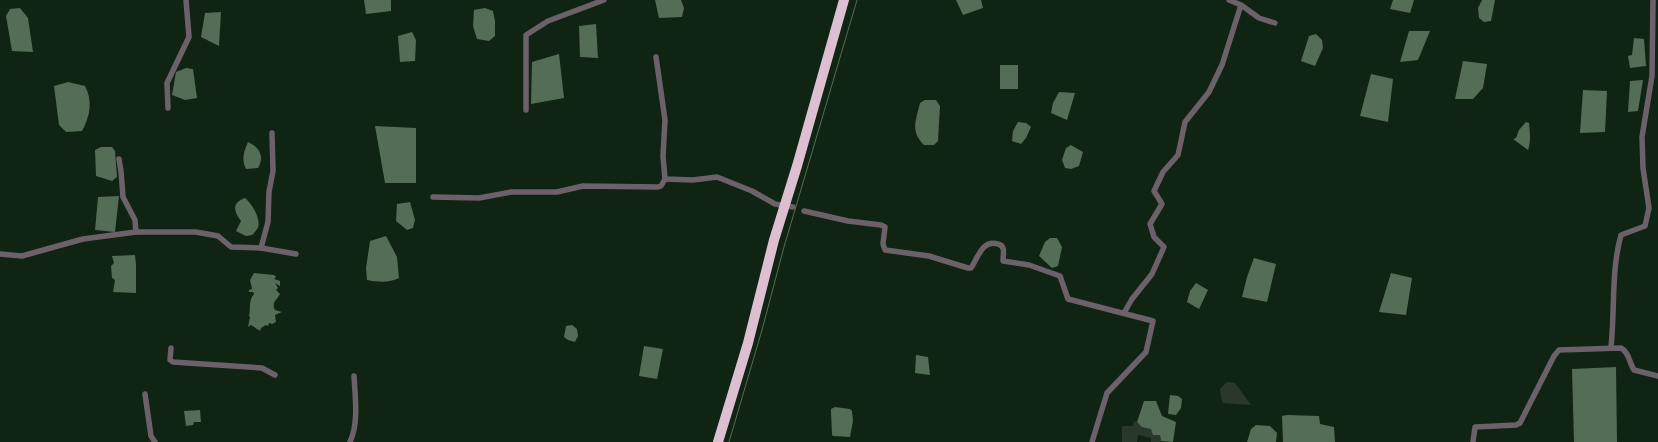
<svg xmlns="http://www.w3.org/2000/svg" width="1658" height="442" font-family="'DejaVu Sans',sans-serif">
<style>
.green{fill:#2a382b}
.water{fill:#546d56}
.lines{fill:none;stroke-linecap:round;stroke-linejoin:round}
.stream{stroke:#546d56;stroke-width:1}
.street{stroke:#6d6169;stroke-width:5.5}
.highway{stroke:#ddbfd2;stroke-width:10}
</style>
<rect width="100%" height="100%" fill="#0f2412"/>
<g class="green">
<polygon points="1227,382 1235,383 1251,405 1223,403 1221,398 1220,389"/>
<path d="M1134,421C1141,423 1154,431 1160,435L1161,442H1151V438L1138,435L1137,442H1122V426H1133Z"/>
</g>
<g class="water">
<polygon points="364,0 391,0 391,11 366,14"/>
<polygon points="655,0 681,0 684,8 682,17 659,18"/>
<polygon points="956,0 981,0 983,8 963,15"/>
<polygon points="1393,0 1414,0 1410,13 1390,9"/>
<polygon points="1482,0 1495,0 1491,21 1484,22 1479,18 1478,8"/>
<polygon points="20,8 28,18 33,52 12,51 6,16 10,9"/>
<polygon points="485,8 493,11 495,21 495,36 489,41 477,39 473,26 474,10"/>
<polygon points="221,12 219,46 201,37 205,13"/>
<polygon points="596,24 598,58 580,57 579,26"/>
<polygon points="1409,31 1430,31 1418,60 1400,62"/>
<polygon points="412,32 416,40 415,61 400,62 398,36"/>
<polygon points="1316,34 1322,40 1323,48 1315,66 1301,61 1309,36"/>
<polygon points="1634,38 1644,39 1646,66 1630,68 1628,56 1632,55"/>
<polygon points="559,54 564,98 531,104 532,62"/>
<polygon points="1463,61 1487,64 1483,88 1473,99 1455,99"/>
<rect x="1000" y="65" width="18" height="24"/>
<polygon points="186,68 193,69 197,98 185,100 172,95 176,72"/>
<polygon points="1371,74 1393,79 1388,122 1360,116"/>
<polygon points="1643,80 1638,111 1628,112 1630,81"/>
<path d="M68,82L85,86C93,101 90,116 82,131L66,132L59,125L54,86Z"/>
<polygon points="1583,90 1607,91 1605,132 1580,133"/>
<polygon points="1059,92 1075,93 1067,120 1051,113 1053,103"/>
<path d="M925,100H936L940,106L938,141L934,145H924C910,131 916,120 920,103Z"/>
<polygon points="1018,122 1026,123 1031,127 1026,138 1021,144 1012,141 1013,131"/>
<path d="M1526,122L1529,123C1530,132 1531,142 1528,150L1513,139L1516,138L1519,130Z"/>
<polygon points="375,126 416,128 416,183 385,183"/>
<path d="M248,142C259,147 265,156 258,168L246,169C241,159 244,151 248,142Z"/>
<polygon points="1071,145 1083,152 1079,166 1071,169 1065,168 1062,160 1066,148"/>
<polygon points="101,147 112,147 115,151 117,177 112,181 96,176 95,150"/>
<polygon points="119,196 115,232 95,230 98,197"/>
<path d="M245,198C252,204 261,218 258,228C257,229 253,235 252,235L246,236L236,231L241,221C234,212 231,203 245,198Z"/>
<polygon points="410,202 415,220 413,228 407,230 396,221 397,204"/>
<path d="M386,236L397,257L399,278C389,283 378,282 367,280L366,268L370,241Z"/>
<polygon points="1050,238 1057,238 1062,247 1058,266 1052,268 1039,256 1045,242"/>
<polygon points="135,255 136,265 136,293 113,292 115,280 112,278 111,266 114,263 112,256"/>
<polygon points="1254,258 1276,264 1267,302 1242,297 1247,277"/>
<path d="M254,273L274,275L276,277L274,279L280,281V286L275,283L278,288L276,290L280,294C277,300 271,302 275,310L282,312L275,315L276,322L272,324L269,323L268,326L266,325L261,328L260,331L251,325L248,327L250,317L249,316C251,308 248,301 254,294L253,292H249V290L252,289L250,280Z"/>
<polygon points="1391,273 1412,278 1406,315 1379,312"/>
<polygon points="1196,283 1208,290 1199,309 1187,302 1190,291"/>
<polygon points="572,325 577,329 578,336 575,342 568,340 564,337 566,326"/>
<polygon points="644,346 663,349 657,379 639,376"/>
<polygon points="916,355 928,357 930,375 915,373"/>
<polygon points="1616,367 1617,442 1574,442 1572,369"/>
<polygon points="1170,395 1178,396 1182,399 1181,408 1176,415 1168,414"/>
<polygon points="1144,401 1156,401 1162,416 1176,422 1173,442 1161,441 1160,435 1153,435 1151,429 1142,427 1137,422"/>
<polygon points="835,407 850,409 852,411 853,421 850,437 833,436 832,435 831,411 831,409"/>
<polygon points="200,410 201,422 194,422 193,425 186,426 184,411"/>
<polygon points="1287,415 1319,416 1320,424 1334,427 1335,442 1283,442 1282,416"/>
<polygon points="1256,425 1270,426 1277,433 1276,442 1247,442 1251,429"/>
</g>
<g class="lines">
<polyline class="stream" points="729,442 762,330 784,247 857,0"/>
<g class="street">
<polyline points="1229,0 1241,5 1259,18 1275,23"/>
<polyline points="656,57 665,120 663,156 665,179 693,180 717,177 752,191 775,204 793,207"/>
<polyline points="168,108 167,83 189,37 186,0"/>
<polyline points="526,110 526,35 548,21 604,0"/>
<polyline points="119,159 121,171 123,197 135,220 136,232"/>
<polyline points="433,197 479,198 511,192 557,192 583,186 658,187 661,186 665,179"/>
<path d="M804,211L848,221L881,225L885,227L883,244L885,250L929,256L968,268H971C978,258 982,239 998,244C1006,246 1003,254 1003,261L1029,265L1060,276L1068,299L1153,321L1146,352L1107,393L1092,442"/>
<polyline points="261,248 268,222 269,192 273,171 272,133"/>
<polyline points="0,254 22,256 83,239 136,232 196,232 218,236 231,247 261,248 296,254"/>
<polyline points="1124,313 1132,299 1152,274 1164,247 1154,237 1150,224 1162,204 1154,191 1163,172 1178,155 1185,122 1209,92 1222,65 1241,5"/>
<path d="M1611,347C1615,310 1611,271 1621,235L1645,226L1649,208L1643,168L1642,137L1652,76L1653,0"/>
<polyline points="171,348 170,360 173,362 262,368 275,375"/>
<polyline points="145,394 151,436 155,442"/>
<path d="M350,442C359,423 355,396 354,376"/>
<path d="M1473,442L1475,427L1516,425L1520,423L1554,356L1559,350L1621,348C1629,352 1629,362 1634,370L1658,376"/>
</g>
<polyline class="highway" points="718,442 748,343 774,240 797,166 844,0"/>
</g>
</svg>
